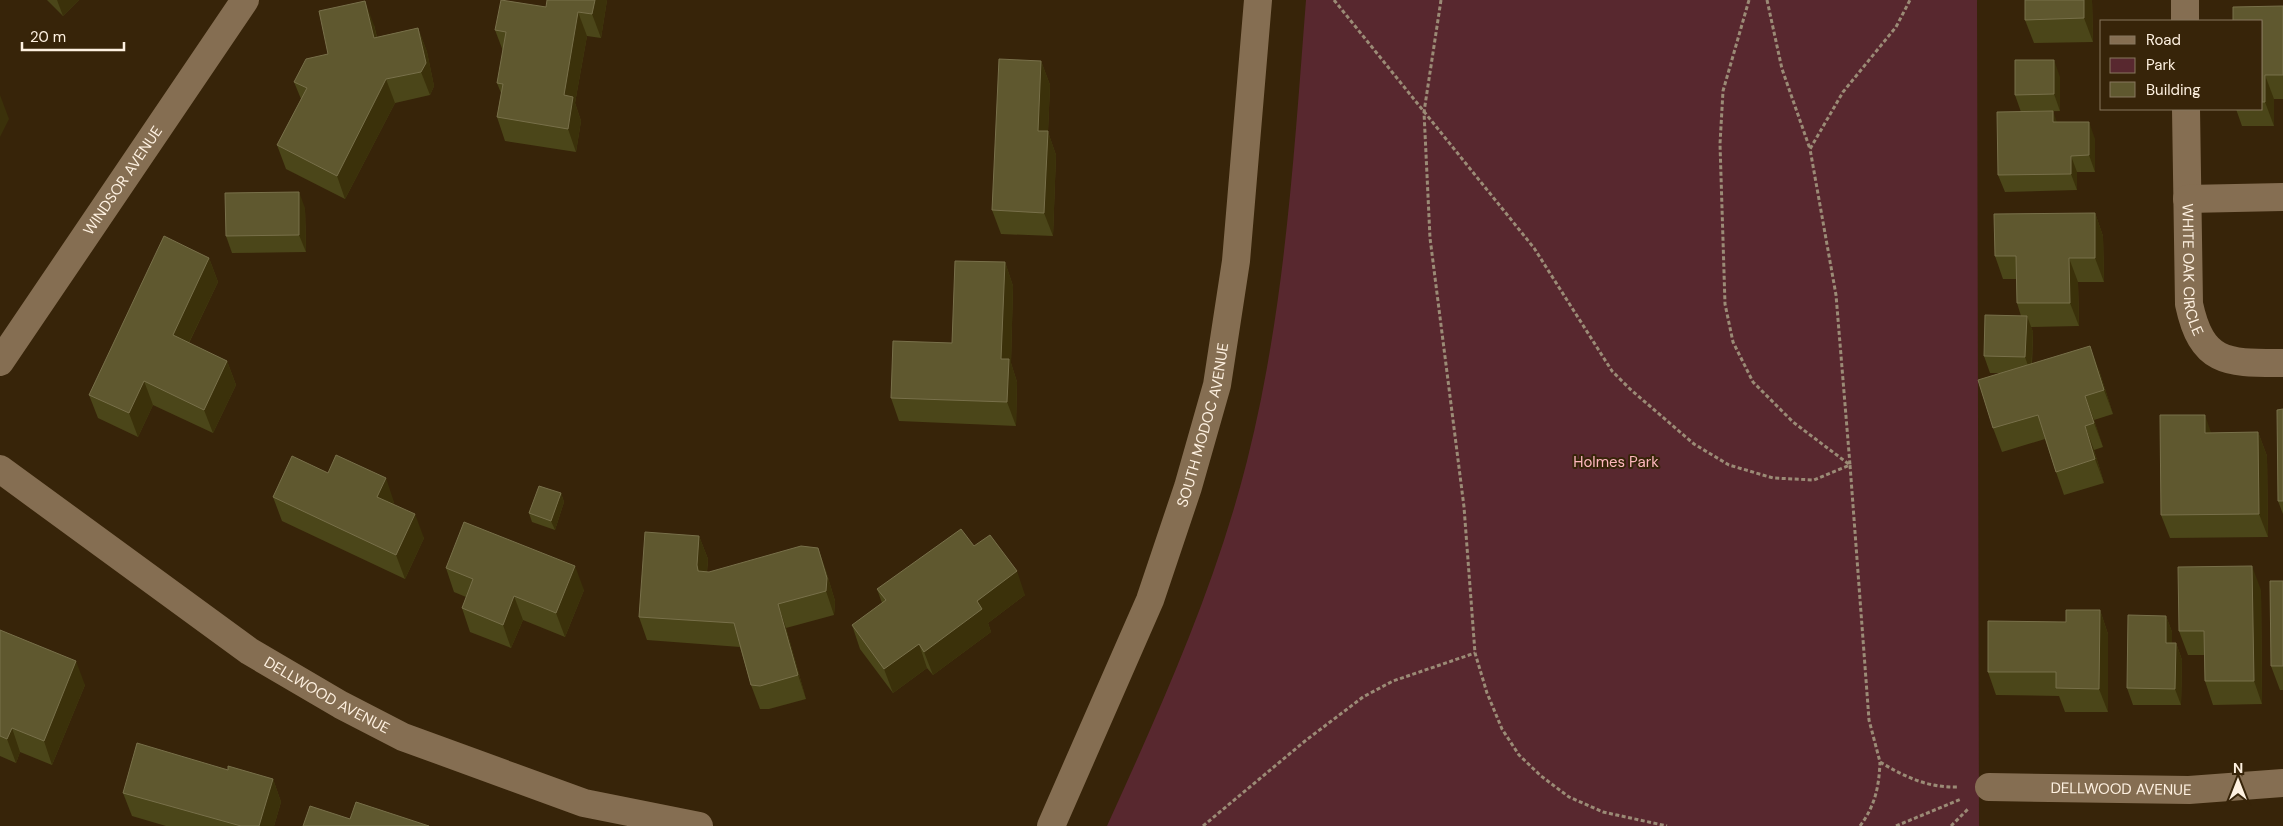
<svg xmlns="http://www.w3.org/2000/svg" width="2283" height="826" font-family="'DM Sans',sans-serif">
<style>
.green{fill:#58282f}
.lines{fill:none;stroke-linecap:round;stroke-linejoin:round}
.path{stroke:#9b8b76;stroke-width:3;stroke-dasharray:4 2.5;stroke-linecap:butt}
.minor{stroke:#856e52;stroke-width:28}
.wall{fill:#4b4619}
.shaded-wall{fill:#3b310a}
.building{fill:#5f582f;stroke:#78704a}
.labels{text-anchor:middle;stroke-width:4;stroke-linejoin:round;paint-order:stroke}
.street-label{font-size:15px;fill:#fef1e1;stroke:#372409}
.park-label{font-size:15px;fill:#feb8be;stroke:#372409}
</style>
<rect width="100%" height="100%" fill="#372409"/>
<path class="green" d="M1306,0H1977L1979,826H1107C1161,707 1215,588 1247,461C1285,310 1294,154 1306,0Z"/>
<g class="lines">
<g class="path">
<path d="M1334,0L1534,248L1612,371L1630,389L1694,444L1729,465L1773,478L1814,480L1850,465L1869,720L1880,762C1905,777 1928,788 1958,787"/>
<polyline points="1441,0 1424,112 1430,238 1464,507 1475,653 1487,693 1502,729 1519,755 1541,776 1569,797 1603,812 1667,826"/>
<polyline points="1749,0 1723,91 1720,144 1725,304 1733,342 1753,382 1793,422 1850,465 1836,295 1810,149 1843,92 1896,27 1910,0"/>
<polyline points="1767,0 1782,69 1810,149"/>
<polyline points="1203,826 1305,741 1363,697 1393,681 1475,653"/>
<path d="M1860,826C1875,806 1879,787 1880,762"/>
<polyline points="1896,826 1961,799"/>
<polyline points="1951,826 1968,809"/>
</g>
<g class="minor">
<polyline points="2185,0 2185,21"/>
<path id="s1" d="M2186,109L2189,304C2202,365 2228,363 2283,363"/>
<polyline points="2187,199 2283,197"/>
<path id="s2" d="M0,362L245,0"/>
<path id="s3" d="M0,469L249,651L341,705L403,737L584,803L699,826"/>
<path id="s4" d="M1989,787L2189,790L2283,783"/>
<path id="s5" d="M1051,826L1150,600L1188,487L1217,385L1236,261L1258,0"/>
</g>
</g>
<g class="wall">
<polygon points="47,0 79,0 63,16"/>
<polygon points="607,0 601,38 587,36 575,103 581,121 576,152 505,141 497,117 501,93 497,83 503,51 495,30"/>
<polygon points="2025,0 2092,0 2093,42 2034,43 2025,20"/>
<polygon points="2283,6 2283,99 2274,99 2274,126 2242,126 2236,109 2262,109 2262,21"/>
<polygon points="374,25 377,37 418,28 427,52 434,86 430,95 395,103 345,199 286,169 277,145 301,99 294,82 328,54"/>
<polygon points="1041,61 1050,85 1048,132 1056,155 1053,236 1001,234 992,210"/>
<polygon points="2060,77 2060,111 2022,112 2057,122 2095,139 2095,172 2077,172 2077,190 2005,192 1998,175 2021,112 2015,95"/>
<polygon points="305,208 306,252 232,253 226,236"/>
<polygon points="2095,213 2103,236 2104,282 2078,282 2079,326 2031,327 2033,332 2032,364 2099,370 2113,414 2094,420 2103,447 2094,450 2104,483 2064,495 2056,472 2045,439 2002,452 1993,428 2002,373 1990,373 1984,356 2021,316 2017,303 2016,279 2003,279 1995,256"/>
<polygon points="209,258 218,282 189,343 227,361 236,385 213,433 153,405 138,437 98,418 89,395"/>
<polygon points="1005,262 1013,286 1011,363 1017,382 1016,426 899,421 891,398 952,343"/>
<polygon points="2283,409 2283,514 2278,501"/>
<polygon points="2258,432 2267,456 2268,537 2170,538 2161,515 2211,433"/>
<polygon points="328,473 394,502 393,504 424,538 405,579 282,521 273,497"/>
<polygon points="561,493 564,502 555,530 532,522 529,513"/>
<polygon points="699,536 708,559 707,572 709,572 818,548 826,571 835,601 834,615 786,628 806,699 769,709 760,709 751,685 740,647 647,640 639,617"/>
<polygon points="974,546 1025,595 988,623 991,632 933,675 927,668 893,693 860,649 852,625 882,603 877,589"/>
<polygon points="446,568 584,590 565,637 523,620 511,648 470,632 462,608 466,597 454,592"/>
<polygon points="2283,581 2283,690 2280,690 2271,666"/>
<polygon points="2261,590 2262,704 2213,705 2205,681 2204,655 2188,655 2179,631"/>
<polygon points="2100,610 2108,634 2108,712 2065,712 2059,696 1996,695 1988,672 2066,622"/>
<polygon points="2166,616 2172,632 2172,643 2176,643 2182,660 2181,705 2133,705 2127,688"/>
<polygon points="0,630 85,685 52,765 20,752 16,763 0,756"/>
<polygon points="228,770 273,779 281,802 274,826 166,826 132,816 123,793"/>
</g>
<g class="shaded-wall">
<polygon points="57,0 79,0 63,16"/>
<polygon points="595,0 607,0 601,38 592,14"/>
<polygon points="2084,0 2092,0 2093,42 2084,18"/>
<polygon points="365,1 374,25 382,62 374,38"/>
<polygon points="578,12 587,36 575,103 581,121 576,152 568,129 564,95"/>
<polygon points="418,28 427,52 434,86 430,95 421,72"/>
<polygon points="2054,60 2060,77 2060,111 2054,94"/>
<polygon points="1041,61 1050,85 1048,132 1056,155 1053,236 1044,213 1038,131"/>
<polygon points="2265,75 2274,99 2274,126 2265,102"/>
<polygon points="386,79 395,103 345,199 337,176"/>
<polygon points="0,95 9,119 0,137"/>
<polygon points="2053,111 2059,128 2053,122"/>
<polygon points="2089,122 2095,139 2095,172 2089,155"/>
<polygon points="2071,156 2077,172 2077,190 2071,174"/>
<polygon points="299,192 305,208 306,252 299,235"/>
<polygon points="2095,213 2103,236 2104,282 2095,258"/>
<polygon points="209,258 218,282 181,359 173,335"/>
<polygon points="2069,258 2078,282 2079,326 2070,303"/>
<polygon points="1005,262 1013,286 1011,363 1017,382 1016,426 1007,402 1001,359"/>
<polygon points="2027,316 2033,332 2031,374 2025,357"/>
<polygon points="2090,346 2099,370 2113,414 2104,390"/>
<polygon points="227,361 236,385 213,433 204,410"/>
<polygon points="144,381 153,405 138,437 129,413"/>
<polygon points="2085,396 2094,420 2103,447 2094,423"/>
<polygon points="2205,415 2213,438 2205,433"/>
<polygon points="2085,426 2094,450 2104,483 2095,459"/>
<polygon points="2258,432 2267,456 2268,537 2259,514"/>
<polygon points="386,478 394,502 385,520 377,497"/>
<polygon points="561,493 564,502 555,530 551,521"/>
<polygon points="415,514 424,538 405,579 396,555"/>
<polygon points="699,536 708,559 705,589 697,565"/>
<polygon points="818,548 826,571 835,601 834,615 826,591"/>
<polygon points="575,566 584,590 565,637 556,613"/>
<polygon points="2252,566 2261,590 2262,704 2254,681"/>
<polygon points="1017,571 1025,595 988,623 991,632 933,675 924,652 977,601"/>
<polygon points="514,596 523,620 511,648 503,625"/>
<polygon points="778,604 786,628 806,699 798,675"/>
<polygon points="2100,610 2108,634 2108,712 2099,689"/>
<polygon points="2166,616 2172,632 2172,660 2166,643"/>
<polygon points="2176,643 2182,660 2181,705 2175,689"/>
<polygon points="919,644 927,668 893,693 884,669"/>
<polygon points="76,661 85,685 52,765 44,741"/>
<polygon points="12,728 20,752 16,763 7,739"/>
<polygon points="273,779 281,802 274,826 259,826"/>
</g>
<g class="building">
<polygon points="501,0 546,7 547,0 595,0 592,14 578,12 564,95 573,97 568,129 497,117 503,84 497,83 506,32 495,30"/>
<polygon points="2025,0 2084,0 2084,18 2025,20"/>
<polygon points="365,1 374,38 418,28 426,63 421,72 386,79 337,176 277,145 307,88 294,82 306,59 328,54 319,11"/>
<polygon points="2283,6 2283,75 2265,75 2265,102 2262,102 2262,21 2233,21 2233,7"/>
<polygon points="999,59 1041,61 1038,131 1048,131 1044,213 992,210"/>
<polygon points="2015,60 2054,60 2054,94 2015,95"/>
<polygon points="2053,111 2053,122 2089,122 2089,155 2071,156 2071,174 1998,175 1997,112"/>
<polygon points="299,192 299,235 226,236 225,193"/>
<polygon points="2095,213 2095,258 2069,258 2070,303 2017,303 2016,256 1995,256 1994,214"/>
<polygon points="164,236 209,258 173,335 227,361 204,410 144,381 129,413 89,395"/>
<polygon points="955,261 1005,262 1001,359 1009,359 1007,402 891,398 893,341 952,343"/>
<polygon points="1985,315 2027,316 2025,357 1984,356"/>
<polygon points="2090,346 2104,390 2085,396 2094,423 2085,426 2095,459 2056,472 2038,415 1993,428 1978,380"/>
<polygon points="2283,409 2283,501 2278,501 2277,410"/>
<polygon points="2160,415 2205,415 2205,433 2258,432 2259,514 2161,515"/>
<polygon points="336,455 386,478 377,497 415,514 396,555 273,497 292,456 328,473"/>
<polygon points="539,486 561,493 551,521 529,513"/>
<polygon points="464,522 575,566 556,613 514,596 503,625 462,608 473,579 446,568"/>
<polygon points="961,529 974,546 990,535 1017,571 977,601 982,609 924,652 919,644 884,669 852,625 886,600 877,589"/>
<polygon points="645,532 699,536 697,565 698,571 709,572 801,546 818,548 827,578 826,591 778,604 798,675 760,686 751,685 734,623 639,617"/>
<polygon points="2252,566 2254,681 2205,681 2204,631 2179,631 2178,567"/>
<polygon points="2270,581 2283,581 2283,666 2271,666"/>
<polygon points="2066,610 2100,610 2099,689 2056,688 2056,672 1988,672 1988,621 2066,622"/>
<polygon points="2128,615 2166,616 2166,643 2176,643 2175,689 2127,688"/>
<polygon points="0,630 76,661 44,741 12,728 7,739 0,736"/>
<polygon points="137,743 228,770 228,766 273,779 259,826 241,826 123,793"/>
<polygon points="356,802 429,826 303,826 310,806 350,819"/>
</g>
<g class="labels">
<g class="street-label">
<text dy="5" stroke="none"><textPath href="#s2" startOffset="219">WINDSOR AVENUE</textPath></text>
<text dy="5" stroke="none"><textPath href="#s1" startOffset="161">WHITE OAK CIRCLE</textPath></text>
<text dy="5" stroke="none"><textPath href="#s5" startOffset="430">SOUTH MODOC AVENUE</textPath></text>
<text dy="5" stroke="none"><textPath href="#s3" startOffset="398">DELLWOOD AVENUE</textPath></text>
<text dy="5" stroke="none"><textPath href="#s4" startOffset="132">DELLWOOD AVENUE</textPath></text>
</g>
<g class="park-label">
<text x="1616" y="467">Holmes Park</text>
</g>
</g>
<rect x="2100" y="20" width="162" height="90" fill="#372409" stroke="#87765f"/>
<rect x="2110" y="36" width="25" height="8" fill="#856e52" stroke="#87765f"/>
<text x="2146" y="45" font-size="15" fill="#fef1e1">Road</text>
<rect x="2110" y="58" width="25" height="15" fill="#58282f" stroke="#87765f"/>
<text x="2146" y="70" font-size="15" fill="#fef1e1">Park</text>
<rect x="2110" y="82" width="25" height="15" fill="#5f582f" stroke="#87765f"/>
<text x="2146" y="95" font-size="15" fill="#fef1e1">Building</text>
<g transform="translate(2238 781)" stroke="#372409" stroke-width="4" paint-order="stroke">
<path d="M0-4L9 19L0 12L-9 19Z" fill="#fef1e1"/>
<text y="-8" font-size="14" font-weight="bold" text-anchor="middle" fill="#fef1e1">N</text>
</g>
<path d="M22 42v8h102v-8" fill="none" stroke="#fef1e1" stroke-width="2.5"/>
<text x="30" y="42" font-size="15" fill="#fef1e1" stroke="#372409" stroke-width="4" paint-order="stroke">20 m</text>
</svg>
